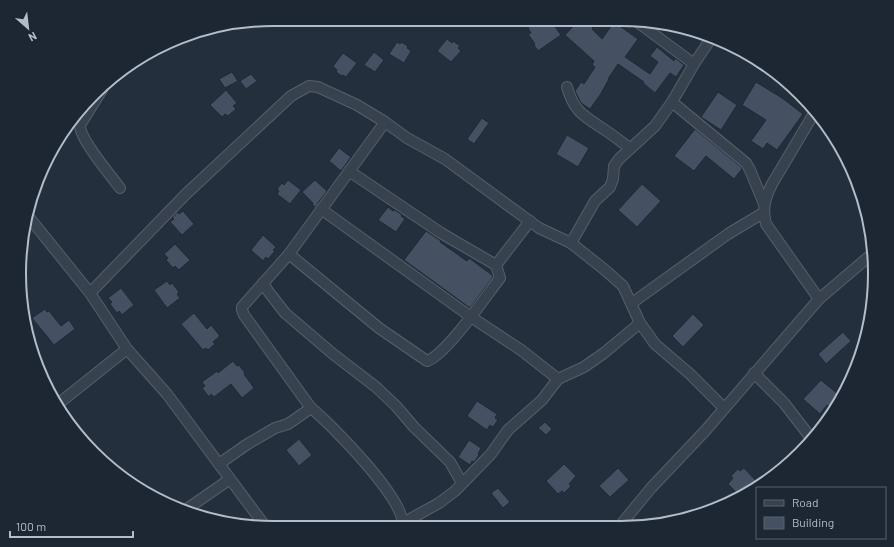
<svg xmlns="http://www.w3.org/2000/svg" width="894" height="547" font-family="Barlow,sans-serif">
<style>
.building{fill:#455162;stroke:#1f2835}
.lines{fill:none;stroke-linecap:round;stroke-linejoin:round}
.minor-casing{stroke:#565f6c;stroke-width:12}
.minor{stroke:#38414e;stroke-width:10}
.rim{fill:none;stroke:#b4bcc9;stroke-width:2}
</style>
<rect width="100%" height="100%" fill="#242f3e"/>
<g class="building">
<polygon points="538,20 551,21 561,35 538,51 534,45 535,44 528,34 531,33 528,28"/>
<polygon points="578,21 586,21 593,27 592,29 602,39 614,22 638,39 625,57 650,74 658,62 650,56 657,47 674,61 675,58 684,65 676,77 670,73 655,93 643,83 644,82 618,64 608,79 609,79 600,95 590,109 581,103 575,91 581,82 584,84 595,67 592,65 594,61 565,35"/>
<polygon points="447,39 452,43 453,41 460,46 458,48 461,51 451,62 437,51"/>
<polygon points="397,42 400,44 401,42 408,46 407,48 411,51 404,63 389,54"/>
<polygon points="374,52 384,60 375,72 364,65"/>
<polygon points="742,52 764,65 761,71 739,57"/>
<polygon points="343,53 357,63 346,77 343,75 342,76 336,72 337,70 333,66"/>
<polygon points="232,72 238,81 225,88 219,79"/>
<polygon points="251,74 257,81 246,89 240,81"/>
<polygon points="756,82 782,98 803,114 777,150 767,143 763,149 751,141 766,120 742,105"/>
<polygon points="226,90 237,103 233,106 236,109 228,116 225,114 222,117 210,105"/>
<polygon points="718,92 737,105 721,130 701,117"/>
<polygon points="482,118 489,123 474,144 467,139"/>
<polygon points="695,129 741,167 742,169 734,179 706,156 694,171 674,156"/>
<polygon points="567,135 589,148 578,167 556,154"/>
<polygon points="339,148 351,157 341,171 329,161"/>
<polygon points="288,180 301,190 290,204 277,194 279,191 277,189 282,183 284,185"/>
<polygon points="315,180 327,191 315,207 312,204 313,203 302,192"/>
<polygon points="642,184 661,201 637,227 618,210"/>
<polygon points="388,207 393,211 395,210 402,215 401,216 405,219 396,232 378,220"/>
<polygon points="183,211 194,224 182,235 170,222 174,219 172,218 177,212 179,214"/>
<polygon points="426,231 441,241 440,242 467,261 469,258 492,275 493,277 470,308 404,260"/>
<polygon points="263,235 276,247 273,250 275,251 268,259 266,257 263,261 251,250"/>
<polygon points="175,244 190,260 179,270 175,266 173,268 166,260 168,258 164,254"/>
<polygon points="167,281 170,285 172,283 179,292 177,294 180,298 167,308 154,290"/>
<polygon points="121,288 134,305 122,315 119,311 117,313 110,304 112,302 108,298"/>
<polygon points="45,309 47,312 49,311 61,326 69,320 75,329 54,345 32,318"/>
<polygon points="194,313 207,329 211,325 220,336 213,342 215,344 208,350 206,348 203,350 181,324"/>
<polygon points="693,314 704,325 683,347 672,336"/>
<polygon points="843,332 851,341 826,364 818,354"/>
<polygon points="233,361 237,366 239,365 245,373 244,374 254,388 242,398 231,384 214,397 211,394 209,397 202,388 205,386 202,382 217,371 218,373"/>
<polygon points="821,380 839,395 829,406 827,405 820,414 803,399"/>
<polygon points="477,401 497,414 495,418 498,420 493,427 490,425 487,430 467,416"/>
<polygon points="545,422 552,429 546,435 538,428"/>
<polygon points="299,439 312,455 299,466 286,450"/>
<polygon points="469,440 481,448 478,454 479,455 474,462 472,461 470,465 458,457"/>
<polygon points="564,464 576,476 569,484 571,486 564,493 562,491 558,494 546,481"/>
<polygon points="618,468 629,480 610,497 599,486"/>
<polygon points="744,468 759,484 748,494 741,497 728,484 733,478 731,476 738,469 740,471"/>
<polygon points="498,488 510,502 503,508 491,493"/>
</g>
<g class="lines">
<g class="minor-casing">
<g id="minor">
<polyline points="636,21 694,64"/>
<polyline points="712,37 694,64 672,102 746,163 750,170 764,204"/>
<path d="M567,87C574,112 584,116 605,130C613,135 621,142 630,148"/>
<path d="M103,88L80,125C79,138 111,176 120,188"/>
<polyline points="349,171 441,233 496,265 530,221"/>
<polyline points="321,209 471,317 521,350 558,379"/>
<polyline points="28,216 90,293 127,349 167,394 265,526"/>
<polyline points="571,243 595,201 610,187 613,179 614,166 619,159 655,126 672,102"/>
<path d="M289,254L379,328L427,361C446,355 486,296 500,278L496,265"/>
<polyline points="263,283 268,291 285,313 333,354 376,387 396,406 414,427 450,462 462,483"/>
<polyline points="90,293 186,194 291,96 309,86 318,87 357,105 385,122 407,138 445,159 539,228 571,243 605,270 623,286 640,323 655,344 690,374 724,408"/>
<polyline points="819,299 872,254"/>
<polyline points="632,303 728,234 763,213"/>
<polyline points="754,373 784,403 811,438"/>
<polyline points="58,404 127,349"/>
<polyline points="311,408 244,315 242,310 242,307 289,254 385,122"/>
<path d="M219,464L246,445L275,428L288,424L311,408C330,423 409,503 402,526"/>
<polyline points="184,511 230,479"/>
<polyline points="403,523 439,503 455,491 491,454 508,430 542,400 558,379 584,367 604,353 640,323"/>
<path d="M619,527L651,488L705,431L819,299L766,224C762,209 765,198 772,184L813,115"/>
</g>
</g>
<use href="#minor" class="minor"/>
</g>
<path d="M0 0H894V547H0ZM273 26H621A247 247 0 0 1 868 273V274A247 247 0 0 1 621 521H273A247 247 0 0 1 26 274V273A247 247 0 0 1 273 26Z" fill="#1d2633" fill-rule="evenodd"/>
<path class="rim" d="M273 26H621A247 247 0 0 1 868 273V274A247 247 0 0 1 621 521H273A247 247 0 0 1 26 274V273A247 247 0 0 1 273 26Z"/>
<rect x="756" y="487" width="130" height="52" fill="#1d2633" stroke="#59626f"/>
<rect x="764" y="500" width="20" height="6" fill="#38414e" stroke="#59626f"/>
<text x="792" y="507" font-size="12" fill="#b4bcc9">Road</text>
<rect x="764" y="517" width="20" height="12" fill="#455162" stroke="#59626f"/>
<text x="792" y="527" font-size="12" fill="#b4bcc9">Building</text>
<g transform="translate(28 28) rotate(152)" stroke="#1d2633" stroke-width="3" paint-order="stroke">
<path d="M0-3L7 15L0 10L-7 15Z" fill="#b4bcc9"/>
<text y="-6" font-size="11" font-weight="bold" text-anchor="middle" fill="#b4bcc9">N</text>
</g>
<path d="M10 531v6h123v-6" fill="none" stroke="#b4bcc9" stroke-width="2"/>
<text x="16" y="531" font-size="12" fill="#b4bcc9" stroke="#1d2633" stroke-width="3" paint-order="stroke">100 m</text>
</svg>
